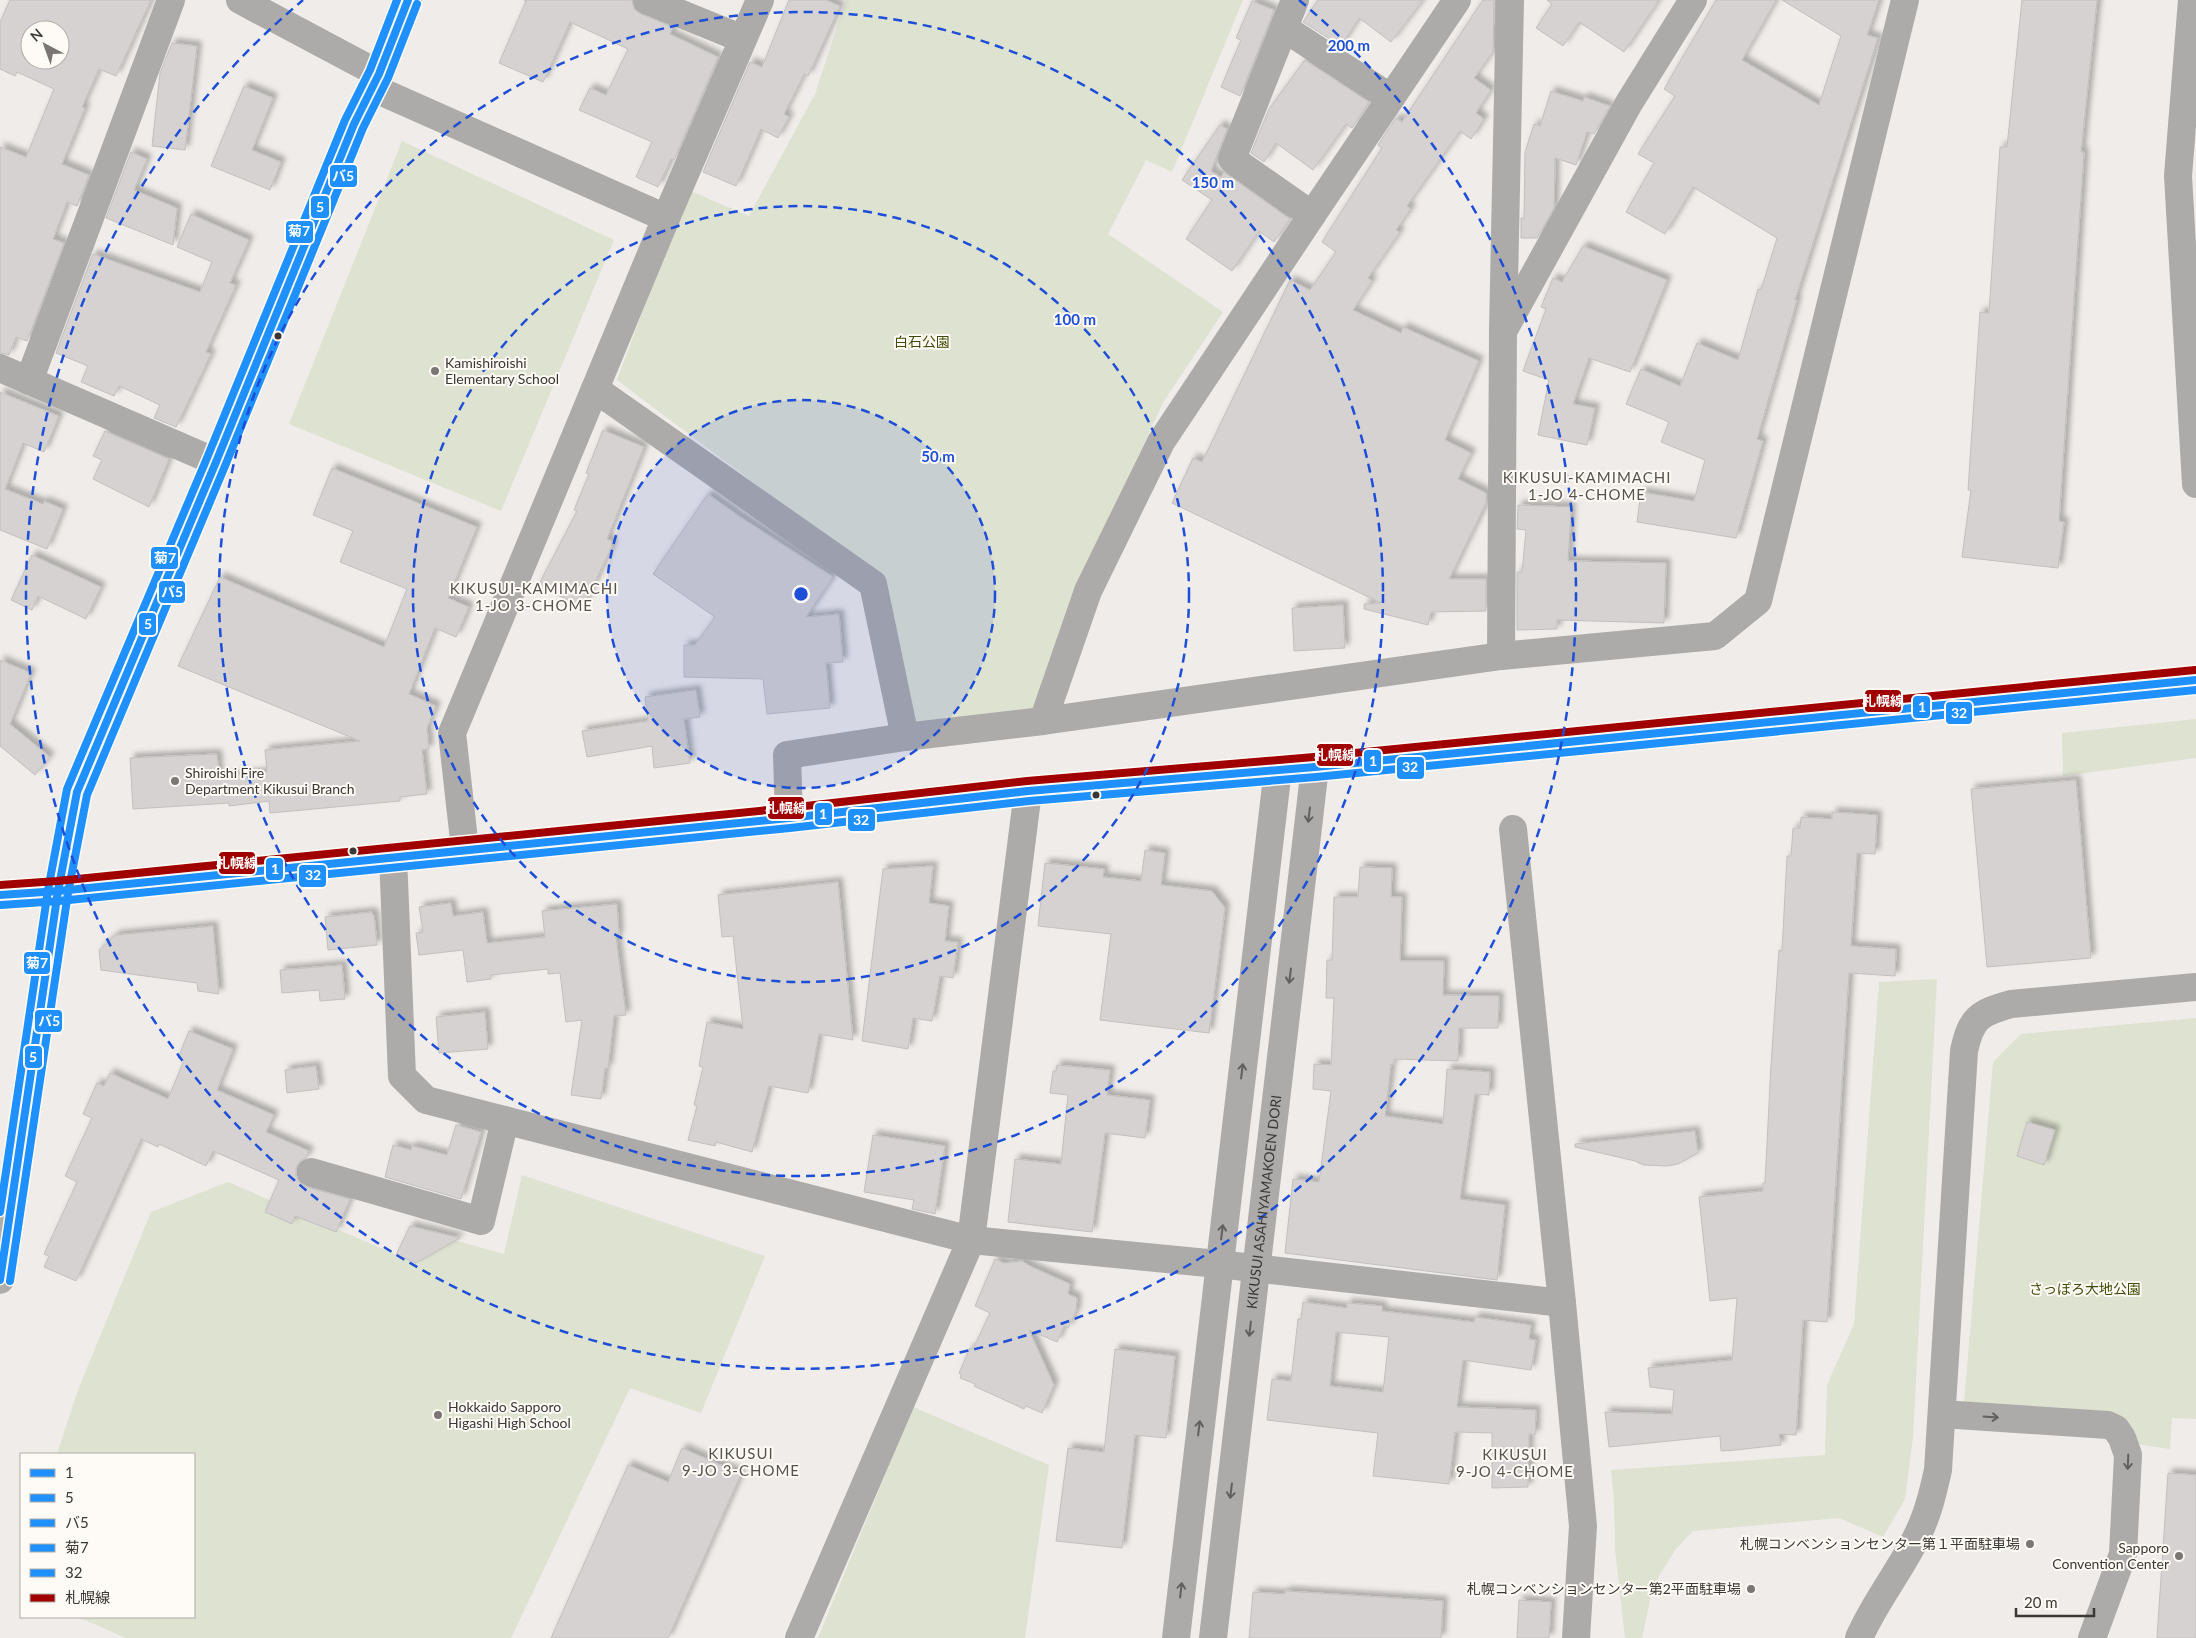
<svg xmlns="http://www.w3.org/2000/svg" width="2196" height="1638" font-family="Lato,'Noto Sans JP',sans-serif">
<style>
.green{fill:#dee2d0}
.building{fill:#d5d2d1;stroke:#c2c0bf;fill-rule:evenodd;filter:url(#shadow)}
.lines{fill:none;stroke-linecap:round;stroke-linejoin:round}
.minor{stroke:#acaba9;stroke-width:28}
.major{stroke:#afadac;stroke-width:28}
.highway{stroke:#b5b2b0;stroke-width:28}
.bus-1-casing{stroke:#fefaf5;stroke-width:11}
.bus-2-casing{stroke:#fefaf5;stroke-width:11}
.bus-3-casing{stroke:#fefaf5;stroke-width:11}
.bus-4-casing{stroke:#fefaf5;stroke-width:11}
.bus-5-casing{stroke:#fefaf5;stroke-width:11}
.bus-6-casing{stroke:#fefaf5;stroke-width:11}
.bus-1{stroke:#1e90ff;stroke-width:8}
.bus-2{stroke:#1e90ff;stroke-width:8}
.bus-3{stroke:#1e90ff;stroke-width:8}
.bus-4{stroke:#1e90ff;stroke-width:8}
.bus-5{stroke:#1e90ff;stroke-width:8}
.bus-6{stroke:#a00000;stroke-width:8}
.oneway{stroke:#62605e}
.ring{fill:none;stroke:#1d4ed8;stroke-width:2.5;stroke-dasharray:9 6}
.bus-dot{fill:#3a3735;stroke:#fefaf5;stroke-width:2}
.poi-dot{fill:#797674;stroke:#fefaf5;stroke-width:2}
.labels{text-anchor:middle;stroke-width:4;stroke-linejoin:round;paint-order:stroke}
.park-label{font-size:14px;fill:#3f4b05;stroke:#fefaf5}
.poi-label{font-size:14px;fill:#3a3735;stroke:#fefaf5;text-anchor:start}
.street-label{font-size:14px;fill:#3a3735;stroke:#fefaf5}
.neighbourhood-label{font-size:15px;letter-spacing:1px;fill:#57524e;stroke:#fefaf5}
.centre{fill:#1d4ed8;stroke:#fefaf5;stroke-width:2.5}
.ring-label{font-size:15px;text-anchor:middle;font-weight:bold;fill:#1d4ed8;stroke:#fefaf5;stroke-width:4;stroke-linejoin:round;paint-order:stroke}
.line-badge{stroke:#fefaf5;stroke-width:2}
.badge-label{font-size:14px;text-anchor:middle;font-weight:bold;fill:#fff}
</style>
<defs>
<filter id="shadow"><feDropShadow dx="4.5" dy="-4.5" stdDeviation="2.5" flood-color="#0004"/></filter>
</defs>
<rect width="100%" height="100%" fill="#efece9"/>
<g class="green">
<polygon points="846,0 1243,0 1172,172 1146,160 1108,234 1223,312 1164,401 1105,526 1034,711 915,723 886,582 617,380 688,190 749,216 815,94"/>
<polygon points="402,141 614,240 501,511 289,424"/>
<polygon points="2196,719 2196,758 2063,776 2062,733"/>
<polygon points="1937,979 1913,1437 1905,1499 1883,1537 1839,1518 1693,1531 1675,1550 1653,1586 1642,1638 1625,1638 1615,1549 1614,1499 1611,1470 1825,1455 1827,1385 1854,1324 1879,982"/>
<polygon points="2196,1018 2196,1419 2172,1418 2170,1449 2137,1444 2129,1424 2115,1412 1964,1403 1993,1062 2021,1034"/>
<polygon points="522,1175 765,1256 701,1413 630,1388 511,1638 126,1638 78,1617 194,1617 194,1454 57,1454 78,1390 151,1212 228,1182 399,1256 410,1228 504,1254"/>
<polygon points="913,1407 1049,1465 1025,1638 818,1638"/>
</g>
<g class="building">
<path d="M10,0H151L116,76L99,69L82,107L85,108L62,164L89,175L77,206L67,202L53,239L64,243L27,341L16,337L9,355L0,353V147L26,157L54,89L17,72L15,76L0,69V22ZM30,30H60V60H30Z"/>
<polygon points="524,0 632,0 634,9 641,14 673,27 670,34 718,57 674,160 671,159 658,187 636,177 652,142 579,110 590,88 606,95 628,49 570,22 543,82 499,63 526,1"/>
<polygon points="789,0 826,0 840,6 808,76 804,74 784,114 789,117 778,138 761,129 736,186 703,172 750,62 762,67"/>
<polygon points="1318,0 1423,0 1391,42 1359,18 1341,46 1303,22"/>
<polygon points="1483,0 1494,0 1493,52 1474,78 1491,90 1476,113 1484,119 1471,139 1460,131 1407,206 1411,209 1396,230 1400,232 1368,278 1372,281 1353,310 1401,333 1403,327 1479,361 1445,440 1471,453 1458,479 1486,493 1486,503 1449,579 1486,579 1486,611 1431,612 1428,625 1364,609 1364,604 1381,603 1172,503 1193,458 1202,462 1290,280 1310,290 1336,252 1322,242 1382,148 1378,145 1396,118 1402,122"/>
<polygon points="1547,0 1659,0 1624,52 1579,22 1563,46 1536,28 1552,4"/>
<polygon points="1716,0 1776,0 1742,60 1819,105 1841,36 1782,0 1879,0 1867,35 1878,38 1795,300 1797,300 1757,439 1763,441 1736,538 1637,522 1641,492 1694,501 1705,460 1661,442 1669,422 1626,404 1641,369 1680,386 1697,343 1738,360 1758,289 1761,290 1777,238 1693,187 1665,234 1626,212 1654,163 1638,154 1675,96 1664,89"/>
<polygon points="2022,0 2097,0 2081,152 2084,152 2059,521 2064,522 2058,568 1962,557 1971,490 1968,490 1980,312 1989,313 2000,147 2007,147"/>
<polygon points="1252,1 1274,10 1240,96 1221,87 1241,40 1236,38"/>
<polygon points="172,43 197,46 185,150 152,146 160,73"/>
<polygon points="1305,60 1369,102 1352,128 1346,124 1313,170 1276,143 1264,162 1251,153 1269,109"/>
<polygon points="244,86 273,98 252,150 281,162 270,190 211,166"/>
<polygon points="1551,91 1583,101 1584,97 1610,106 1594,134 1587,132 1576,165 1555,158 1554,208 1537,238 1521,238 1521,218 1524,218 1525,152 1534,124 1540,126"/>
<polygon points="1220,125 1227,129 1211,171 1221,177 1224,172 1290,219 1274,242 1259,231 1232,271 1186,239 1212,200 1182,180"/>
<polygon points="131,152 147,159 134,190 177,208 173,245 106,218"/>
<polygon points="191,214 249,240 230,283 236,285 206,352 211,354 176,427 154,418 160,405 119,386 114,396 81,382 88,366 56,353 93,254 200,292 212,262 177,247"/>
<polygon points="1583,246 1667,280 1630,372 1589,358 1573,404 1595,408 1587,445 1538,435 1549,380 1523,371 1546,309 1541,307 1553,278 1562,282"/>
<polygon points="0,392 59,416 44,452 23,443 5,489 43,504 44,501 63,509 47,549 0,530"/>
<polygon points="603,430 644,447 607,539 612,541 611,545 612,546 583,607 538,586 577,511 574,510 589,474 586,473"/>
<polygon points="105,431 169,459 149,507 93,479 102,460 93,456"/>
<polygon points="332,468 477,527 448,598 469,607 456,637 435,628 409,694 436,706 427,728 429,749 422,750 427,794 400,797 400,801 270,813 269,801 229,806 229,803 133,809 130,758 217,754 219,777 267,772 265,750 360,741 178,666 220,577 384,647 407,589 340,562 353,531 313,515"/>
<polygon points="708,494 739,516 833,577 806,617 839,614 843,662 826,663 830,708 767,714 763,679 684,677 684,645 695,645 715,617 653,574"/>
<polygon points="1518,505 1571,507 1568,561 1666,563 1664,623 1557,620 1557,629 1517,630 1517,572 1522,572 1526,530 1517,529"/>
<polygon points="32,555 101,587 86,619 38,596 32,610 11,600"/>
<polygon points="1343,605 1345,648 1294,651 1292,608"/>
<polygon points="0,660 31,673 10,724 50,757 35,775 0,746"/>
<polygon points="696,690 700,717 684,719 690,763 654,768 652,746 587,757 582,731 648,721 645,697"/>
<polygon points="2076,780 2091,958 1987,967 1971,789"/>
<polygon points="1832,812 1877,815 1875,854 1857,853 1851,946 1896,949 1895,976 1849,973 1827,1322 1803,1320 1796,1435 1779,1434 1781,1445 1735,1450 1721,1451 1720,1436 1609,1447 1605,1412 1672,1414 1674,1390 1650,1387 1648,1368 1732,1360 1737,1298 1710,1301 1699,1197 1763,1191 1763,1183 1765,1183 1771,1065 1779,950 1782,951 1787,856 1791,856 1793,828 1800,828 1801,817 1832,819"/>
<polygon points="1145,850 1165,853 1161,885 1212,891 1225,908 1209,1033 1100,1020 1111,934 1038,926 1045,863 1104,869 1103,877 1141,881"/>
<polygon points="933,866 929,903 949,906 945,941 958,942 953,978 940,976 932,1021 913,1018 908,1049 862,1041 883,869"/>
<polygon points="1360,867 1392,868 1391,897 1402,897 1400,961 1444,961 1443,995 1499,996 1498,1028 1459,1028 1458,1061 1394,1059 1394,1064 1391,1064 1385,1116 1443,1124 1447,1069 1490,1072 1489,1095 1475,1094 1460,1199 1505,1205 1497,1280 1285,1253 1293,1179 1319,1182 1331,1091 1313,1089 1314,1064 1331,1065 1334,998 1326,998 1327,960 1332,960 1334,897 1358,897"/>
<polygon points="838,882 853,1040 819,1034 808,1093 769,1086 752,1152 716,1142 715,1146 688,1140 697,1106 694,1105 703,1067 699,1066 707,1022 743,1029 733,936 722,937 718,895"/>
<polygon points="451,903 453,916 483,912 487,943 545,937 542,911 617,904 619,935 616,937 626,1015 614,1016 608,1068 605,1068 601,1099 571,1095 582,1020 566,1022 560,973 548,974 548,969 491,975 491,979 467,982 463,950 419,955 416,933 423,932 419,907"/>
<polygon points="372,912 373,915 374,915 377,945 328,950 325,917"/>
<polygon points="213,926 219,994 198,991 197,983 101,970 99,950 116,935"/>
<polygon points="342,965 345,999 320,1001 319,990 282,993 280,970"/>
<polygon points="485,1012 488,1049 439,1053 436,1017"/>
<polygon points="189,1031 233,1049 217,1090 274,1115 266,1132 309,1151 306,1158 300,1161 296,1168 296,1175 299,1182 307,1187 350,1199 336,1232 295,1216 292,1224 265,1212 279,1180 213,1151 206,1166 159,1144 158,1147 141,1139 76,1281 44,1267 49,1256 44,1254 77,1182 65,1176 92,1118 83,1114 97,1083 104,1086 110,1073 168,1099 184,1060 178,1058"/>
<polygon points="1057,1065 1110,1070 1107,1095 1150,1100 1145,1138 1105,1133 1092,1232 1008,1222 1015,1159 1061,1164 1068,1095 1050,1093 1053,1071 1056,1071"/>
<polygon points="316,1066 319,1089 287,1093 285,1070"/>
<polygon points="2027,1122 2055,1130 2044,1165 2017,1156"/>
<polygon points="456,1125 481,1132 461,1199 385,1177 393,1145 411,1150 412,1146 447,1155"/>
<polygon points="1695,1131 1698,1153 1678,1164 1667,1166 1643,1165 1635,1161 1575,1147 1575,1144"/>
<polygon points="873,1135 945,1146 935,1214 912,1209 914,1200 864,1192"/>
<polygon points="410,1226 460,1238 416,1263 396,1255"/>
<polygon points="995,1259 1004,1263 1022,1261 1032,1267 1070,1284 1068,1294 1077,1298 1076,1311 1068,1328 1064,1326 1057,1342 1029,1330 1054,1385 1042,1413 1026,1406 1024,1409 974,1386 975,1384 960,1378 961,1375 959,1373 970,1348 973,1349 990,1313 975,1306"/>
<path d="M1303,1302L1347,1308V1303L1382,1306V1311L1474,1322L1475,1317L1531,1325L1529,1339L1536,1340L1531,1370L1463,1360L1457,1407L1536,1410L1535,1435L1529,1434L1528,1487L1492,1488V1433L1455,1432L1449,1484L1373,1476L1378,1433L1267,1420L1272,1379L1291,1381L1298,1319H1301ZM1336,1332L1389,1337L1383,1392L1330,1386Z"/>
<polygon points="1115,1349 1175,1356 1166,1438 1135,1435 1122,1548 1056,1541 1068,1448 1104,1452"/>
<polygon points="682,1448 741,1474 668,1638 551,1638 628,1465 668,1482"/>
<polygon points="2168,1473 2196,1475 2196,1638 2157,1638"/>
<polygon points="1285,1591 1443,1601 1441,1638 1249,1638 1253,1592 1285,1594"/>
<polygon points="1519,1600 1551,1602 1549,1638 1517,1638"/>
</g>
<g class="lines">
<g class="minor">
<polyline points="240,0 379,74"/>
<polyline points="647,0 743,39"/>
<polyline points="2192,0 2178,176 2196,484"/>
<polyline points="1284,28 1391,98"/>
<polyline points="373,88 666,218"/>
<polyline points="1312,215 1457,0"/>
<polyline points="1506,326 1629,103 1693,0"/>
<polyline points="0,368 216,462"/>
<polyline points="29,381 171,0"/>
<polyline points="595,389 873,584 905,737"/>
<polyline points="1501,656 1503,330 1510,0"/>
<polyline points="1043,721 1088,591 1161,442 1312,215 1232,159 1295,0"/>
<polyline points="789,818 787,755 905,737 1043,721 1501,656 1715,636 1758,601 1905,0"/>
<polyline points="1513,829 1562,1303 1583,1526 1576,1638"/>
<polyline points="465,849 452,733 666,218 760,0"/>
<polyline points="393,856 402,1076 426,1100 971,1240 1218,1264 1562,1303"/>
<polyline points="311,1172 481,1221 505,1120"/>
<polyline points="1942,1414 2108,1425 2116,1429 2122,1438 2128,1455 2123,1554 2092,1638"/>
<polyline points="799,1638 971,1240 1028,791"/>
<polyline points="1176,1638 1278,769"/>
<path id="s1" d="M1213,1638L1315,767"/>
<path d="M1859,1638C1875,1601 1901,1570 1918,1534C1928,1514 1933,1492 1938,1470L1964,1051C1971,1018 1979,1013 2011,1004L2196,987"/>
</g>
<polyline class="major" points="0,1280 58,891 77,792 216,462 354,124 379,74 408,0"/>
<polyline class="highway" points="0,895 58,891 789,818 1028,791 1315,767 2196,680"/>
<g class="bus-1-casing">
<polyline id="bus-1" points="0,895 58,891 789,818 1028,791 1315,767 2196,680"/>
</g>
<g class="bus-2-casing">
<polyline id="bus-2" points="0,1280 58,891 77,792 216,462 354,124 379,74 408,0"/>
</g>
<g class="bus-3-casing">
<polyline id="bus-3" points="10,1281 68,893 87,795 225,466 363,128 388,78 417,4"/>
</g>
<g class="bus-4-casing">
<polyline id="bus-4" points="0,1212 48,890 67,789 207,458 345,120 370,70 397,0"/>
</g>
<g class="bus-5-casing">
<polyline id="bus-5" points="1,905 59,901 790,828 1029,801 1316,777 2196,690"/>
</g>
<g class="bus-6-casing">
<polyline id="bus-6" points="0,885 57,881 788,808 1027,781 1314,757 2195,670"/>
</g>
<use href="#bus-1" class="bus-1"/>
<use href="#bus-2" class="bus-2"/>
<use href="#bus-3" class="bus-3"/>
<use href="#bus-4" class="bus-4"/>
<use href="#bus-5" class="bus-5"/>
<use href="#bus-6" class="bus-6"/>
</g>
<defs><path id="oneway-shaft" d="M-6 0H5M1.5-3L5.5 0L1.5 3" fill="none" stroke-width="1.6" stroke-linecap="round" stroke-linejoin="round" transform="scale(1.25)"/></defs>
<g class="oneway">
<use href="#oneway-shaft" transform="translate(1309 815) rotate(97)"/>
<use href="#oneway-shaft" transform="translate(1290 976) rotate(97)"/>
<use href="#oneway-shaft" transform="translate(1242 1071) rotate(-83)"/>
<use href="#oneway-shaft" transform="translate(1222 1232) rotate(-83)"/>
<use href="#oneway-shaft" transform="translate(1250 1329) rotate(97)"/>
<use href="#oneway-shaft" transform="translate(1991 1417) rotate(4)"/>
<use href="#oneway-shaft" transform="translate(1199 1428) rotate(-83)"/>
<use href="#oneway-shaft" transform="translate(2128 1462) rotate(92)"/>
<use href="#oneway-shaft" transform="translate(1231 1491) rotate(97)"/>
<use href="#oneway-shaft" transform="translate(1181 1590) rotate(-83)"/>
</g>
<circle cx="801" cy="594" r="194" fill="#1d4ed8" fill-opacity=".12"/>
<g class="ring">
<circle cx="801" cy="594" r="194"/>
<circle cx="801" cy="594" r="388"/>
<circle cx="801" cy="594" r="582"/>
<path d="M1299 0A775 775 0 1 1 303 0"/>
</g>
<g class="bus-dot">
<circle cx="278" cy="336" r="4.5"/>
<circle cx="1096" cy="795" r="4.5"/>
<circle cx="353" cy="851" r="4.5"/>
</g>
<g class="poi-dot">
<circle cx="435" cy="371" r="5"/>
<circle cx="175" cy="781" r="5"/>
<circle cx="438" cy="1415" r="5"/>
<circle cx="2030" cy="1544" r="5"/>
<circle cx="2179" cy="1556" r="5"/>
<circle cx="1751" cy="1589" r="5"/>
</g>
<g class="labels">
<g class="park-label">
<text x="922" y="347">白石公園</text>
<text x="2085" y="1294">さっぽろ大地公園</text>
</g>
<g class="poi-label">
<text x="445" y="368">Kamishiroishi<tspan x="445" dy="16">Elementary School</tspan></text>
<text x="185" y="778">Shiroishi Fire<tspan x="185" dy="16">Department Kikusui Branch</tspan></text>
<text x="448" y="1412">Hokkaido Sapporo<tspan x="448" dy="16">Higashi High School</tspan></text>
<text x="2020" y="1549" text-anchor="end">札幌コンベンションセンター第１平面駐車場</text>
<text x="2169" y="1553" text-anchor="end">Sapporo<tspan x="2169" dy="16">Convention Center</tspan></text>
<text x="1741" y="1594" text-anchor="end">札幌コンベンションセンター第2平面駐車場</text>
</g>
<g class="street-label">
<text dy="5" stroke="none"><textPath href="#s1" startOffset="439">KIKUSUI ASAHIYAMAKOEN DORI</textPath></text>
</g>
<g class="neighbourhood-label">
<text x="1587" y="483">KIKUSUI-KAMIMACHI<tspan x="1587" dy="17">1-JO 4-CHOME</tspan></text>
<text x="534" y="594">KIKUSUI-KAMIMACHI<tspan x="534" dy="17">1-JO 3-CHOME</tspan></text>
<text x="741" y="1459">KIKUSUI<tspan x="741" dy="17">9-JO 3-CHOME</tspan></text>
<text x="1515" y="1460">KIKUSUI<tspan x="1515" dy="17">9-JO 4-CHOME</tspan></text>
</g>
</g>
<circle cx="801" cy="594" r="8" class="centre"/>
<g class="ring-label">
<text x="1349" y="51">200 m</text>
<text x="1213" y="188">150 m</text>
<text x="1075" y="325">100 m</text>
<text x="938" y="462">50 m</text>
</g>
<g class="line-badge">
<rect x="329" y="164" width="29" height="24" rx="5" fill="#1e90ff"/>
<rect x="310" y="195" width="20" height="24" rx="5" fill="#1e90ff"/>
<rect x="285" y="220" width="29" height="24" rx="5" fill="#1e90ff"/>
<rect x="150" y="546" width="29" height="24" rx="5" fill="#1e90ff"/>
<rect x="158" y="580" width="28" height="24" rx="5" fill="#1e90ff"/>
<rect x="138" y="612" width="19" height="24" rx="5" fill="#1e90ff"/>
<rect x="1864" y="689" width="38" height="24" rx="5" fill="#a00000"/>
<rect x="1912" y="695" width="19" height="24" rx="5" fill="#1e90ff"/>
<rect x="1945" y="701" width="28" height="24" rx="5" fill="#1e90ff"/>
<rect x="1316" y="743" width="38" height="24" rx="5" fill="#a00000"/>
<rect x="1363" y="749" width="19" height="24" rx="5" fill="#1e90ff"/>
<rect x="1396" y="756" width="29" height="24" rx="5" fill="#1e90ff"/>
<rect x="767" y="796" width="38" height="24" rx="5" fill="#a00000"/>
<rect x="814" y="802" width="19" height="24" rx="5" fill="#1e90ff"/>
<rect x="847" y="808" width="29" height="24" rx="5" fill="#1e90ff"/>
<rect x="218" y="851" width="38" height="24" rx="5" fill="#a00000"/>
<rect x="265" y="857" width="19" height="24" rx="5" fill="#1e90ff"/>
<rect x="298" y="864" width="29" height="24" rx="5" fill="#1e90ff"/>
<rect x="23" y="951" width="28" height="24" rx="5" fill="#1e90ff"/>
<rect x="34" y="1009" width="29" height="24" rx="5" fill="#1e90ff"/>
<rect x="24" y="1045" width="19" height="24" rx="5" fill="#1e90ff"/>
</g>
<g class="badge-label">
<text x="343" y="181">バ5</text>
<text x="320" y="212">5</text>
<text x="299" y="236">菊7</text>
<text x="165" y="563">菊7</text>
<text x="172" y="597">バ5</text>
<text x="148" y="629">5</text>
<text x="1883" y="706">札幌線</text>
<text x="1922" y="712">1</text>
<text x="1959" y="718">32</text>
<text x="1335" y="760">札幌線</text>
<text x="1373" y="766">1</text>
<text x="1410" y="772">32</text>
<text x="786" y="813">札幌線</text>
<text x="823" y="819">1</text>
<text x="861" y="825">32</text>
<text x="237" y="868">札幌線</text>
<text x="275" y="874">1</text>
<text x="313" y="880">32</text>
<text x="37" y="968">菊7</text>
<text x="49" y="1026">バ5</text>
<text x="33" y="1062">5</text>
</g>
<rect x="20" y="1453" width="175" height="165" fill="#fefaf5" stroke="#b0aca8"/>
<rect x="30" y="1469" width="25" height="8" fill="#1e90ff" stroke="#b0aca8"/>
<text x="65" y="1478" font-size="15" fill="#3a3735">1</text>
<rect x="30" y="1494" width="25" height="8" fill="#1e90ff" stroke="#b0aca8"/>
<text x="65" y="1503" font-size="15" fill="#3a3735">5</text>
<rect x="30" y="1519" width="25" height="8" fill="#1e90ff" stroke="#b0aca8"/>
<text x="65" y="1528" font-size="15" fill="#3a3735">バ5</text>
<rect x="30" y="1544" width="25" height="8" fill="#1e90ff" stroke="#b0aca8"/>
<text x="65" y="1553" font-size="15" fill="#3a3735">菊7</text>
<rect x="30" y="1569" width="25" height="8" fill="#1e90ff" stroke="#b0aca8"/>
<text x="65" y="1578" font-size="15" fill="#3a3735">32</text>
<rect x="30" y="1594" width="25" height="8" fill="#a00000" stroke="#b0aca8"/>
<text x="65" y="1603" font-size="15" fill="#3a3735">札幌線</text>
<g transform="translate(45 45) rotate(319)"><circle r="24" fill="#fefaf5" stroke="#b0aca8"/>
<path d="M0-4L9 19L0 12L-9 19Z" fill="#797674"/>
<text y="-8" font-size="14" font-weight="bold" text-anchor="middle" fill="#3a3735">N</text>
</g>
<path d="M2016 1608v8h78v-8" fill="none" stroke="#3a3735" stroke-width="2.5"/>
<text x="2024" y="1608" font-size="15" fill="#3a3735" stroke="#fefaf5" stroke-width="4" paint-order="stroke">20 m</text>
</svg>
